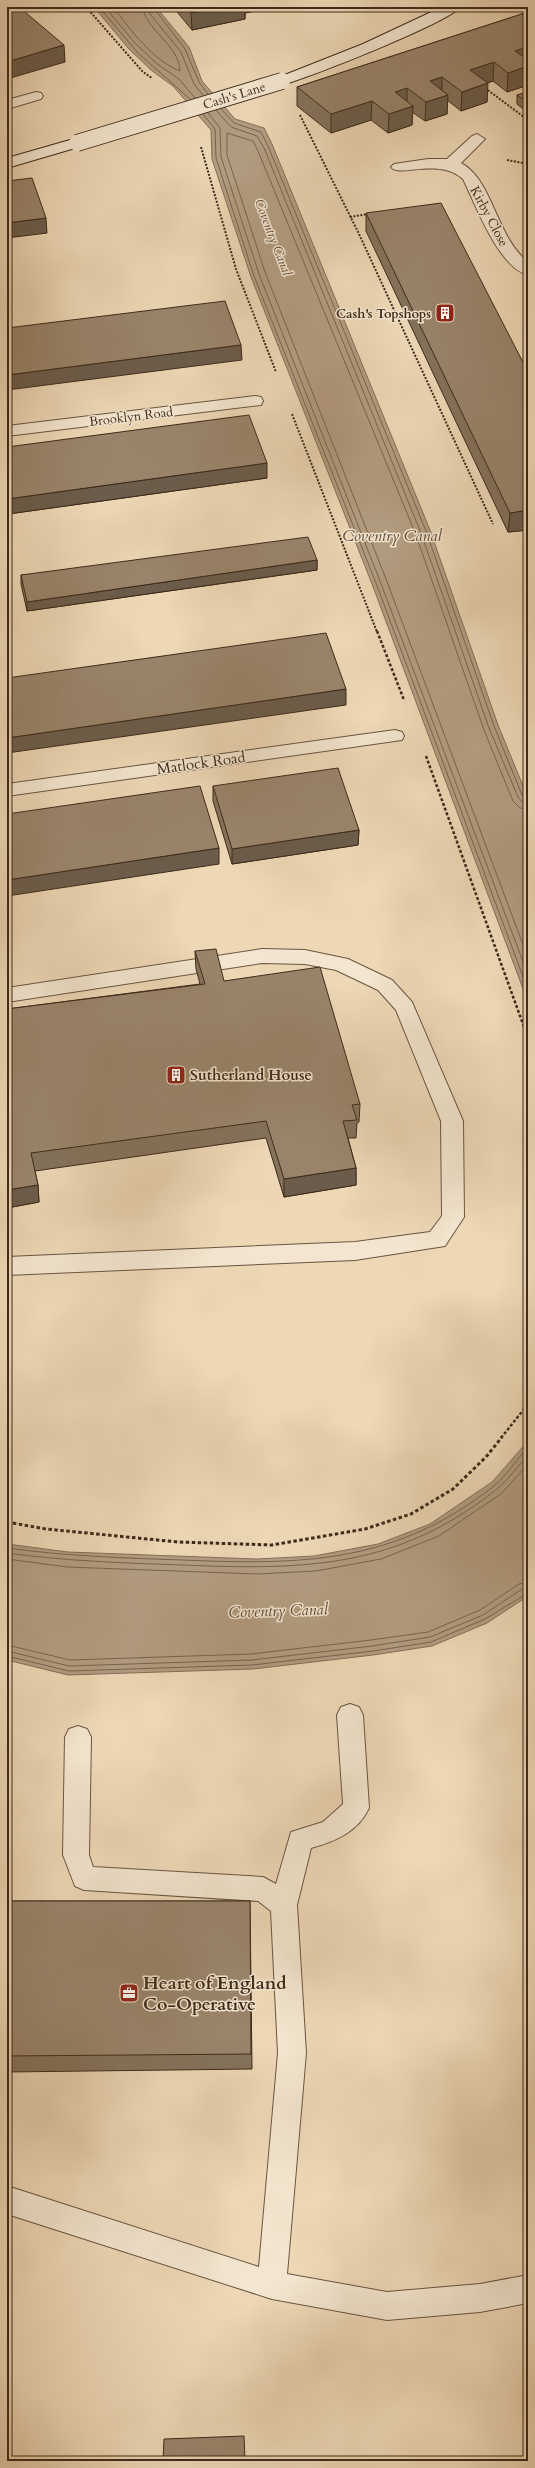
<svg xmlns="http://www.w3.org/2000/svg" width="535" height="2468" font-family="Cardo,serif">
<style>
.water{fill:#b29c80;stroke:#846e57}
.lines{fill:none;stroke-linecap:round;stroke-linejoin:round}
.shore{stroke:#78634d;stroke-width:1}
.lane-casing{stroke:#6a5541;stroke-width:2}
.street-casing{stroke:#6a5541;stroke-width:2}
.secondary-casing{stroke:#3e2a1a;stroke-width:2}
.path-far2{stroke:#3e2a1a;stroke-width:2;stroke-dasharray:2 1.5;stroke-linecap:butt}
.path-far1{stroke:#3e2a1a;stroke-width:2.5;stroke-dasharray:3 2;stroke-linecap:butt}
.path{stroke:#3e2a1a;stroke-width:3;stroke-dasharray:3.5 2.5;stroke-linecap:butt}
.lane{fill:#f3e5cf;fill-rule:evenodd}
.street{fill:#f3e5cf;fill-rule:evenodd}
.secondary{fill:#f3e5cf;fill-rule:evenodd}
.secondary-bridge-casing{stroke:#3e2a1a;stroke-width:18;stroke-linecap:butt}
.secondary-bridge{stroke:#f3e5cf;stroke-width:16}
.wall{fill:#84725c;stroke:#3e2a1a}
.shaded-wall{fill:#6b5c4b;stroke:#3e2a1a}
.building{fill:#99846b;stroke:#3e2a1a}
.labels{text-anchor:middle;stroke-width:3;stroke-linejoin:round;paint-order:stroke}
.far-street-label{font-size:13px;fill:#3e2a1a;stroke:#f3e5cf}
.far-water-label{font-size:13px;font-style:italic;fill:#614c39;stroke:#f3e5cf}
.far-poi-label{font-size:13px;font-weight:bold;fill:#3e2a1a;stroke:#f3e5cf;text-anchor:end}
.street-label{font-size:15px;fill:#3e2a1a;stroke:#f3e5cf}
.poi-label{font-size:15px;font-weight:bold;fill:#3e2a1a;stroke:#f3e5cf;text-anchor:start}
.water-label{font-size:16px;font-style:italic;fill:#614c39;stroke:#f3e5cf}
.near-poi-label{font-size:18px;font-weight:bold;fill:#3e2a1a;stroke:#f3e5cf;text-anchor:start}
</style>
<rect width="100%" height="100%" fill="#edd7b5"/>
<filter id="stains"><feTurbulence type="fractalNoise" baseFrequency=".005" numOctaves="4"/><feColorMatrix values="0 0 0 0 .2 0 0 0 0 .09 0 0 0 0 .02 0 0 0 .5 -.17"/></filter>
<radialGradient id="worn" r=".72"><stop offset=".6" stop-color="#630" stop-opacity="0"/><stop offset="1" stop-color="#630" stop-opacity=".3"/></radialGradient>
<g class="water">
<polygon points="94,7 156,7 189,47 202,81 235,119 264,128 272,144 430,530 498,725 528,798 528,1002 372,584 251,277 212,159 211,130 173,86 151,70 128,48"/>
<polygon points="528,1441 528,1596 487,1623 432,1646 373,1655 253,1669 68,1675 7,1660 7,1544 68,1552 257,1559 314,1556 378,1544 430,1524 492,1482"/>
</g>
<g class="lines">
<g class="shore">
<polyline points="99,7 138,53 190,99"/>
<polyline points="105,7 134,42 156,63 179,79 195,98"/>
<path d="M113,7C131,30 152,60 180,71C179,45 148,32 142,7"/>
<polyline points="148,7 150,14 181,52 194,84 203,95"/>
<polyline points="153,7 185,49 199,82 208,94"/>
<polyline points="221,109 234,123 261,132 268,146 426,531 494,726 522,795 528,798"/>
<polyline points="216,110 231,127 257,136 264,148 421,533 489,728 518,797 522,802 528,803"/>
<polyline points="208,113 220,128 221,157 259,274 380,581 528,975"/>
<polyline points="203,114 215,129 216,158 254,276 376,583 528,990"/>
<polyline points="528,809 520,808 513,801 484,730 416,535 258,151 253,141 227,133 227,155 265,272 386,579 528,958"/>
<path d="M7,1548C65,1556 123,1558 182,1560C302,1565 395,1564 494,1486C507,1475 517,1459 528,1447"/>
<path d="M7,1553C65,1561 123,1563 182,1565C304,1570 397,1569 497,1489C509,1479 518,1466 528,1455"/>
<polyline points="7,1559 67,1567 257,1574 316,1571 381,1559 439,1536 502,1493 528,1464"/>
<polyline points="7,1645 70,1660 251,1654 371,1640 428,1632 480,1610 519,1584 528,1582"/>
<polyline points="7,1651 69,1666 252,1660 372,1646 430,1637 483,1615 522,1589 528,1588"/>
<polyline points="7,1656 69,1671 252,1665 373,1651 431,1642 485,1619 528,1593"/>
</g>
<g class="lane-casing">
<g id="lane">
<polygon points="36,92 41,93 43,96 41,99 7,109 7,100"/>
<polygon points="262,949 305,950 348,959 392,980 412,1002 463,1121 464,1217 445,1246 355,1260 7,1275 7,1257 355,1242 430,1232 442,1216 441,1121 396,1010 378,990 336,970 305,964 262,963 7,1002 7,988"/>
<path d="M350,1704L359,1707L363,1715L369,1808C358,1832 334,1842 311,1848L297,1905L306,2053L287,2274L387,2292L480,2284L528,2275V2303L480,2312L387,2320L272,2299L7,2214V2186L259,2267L278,2053L271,1911L258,1901L84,1890L75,1886L63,1855L65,1737L69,1729L78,1726L87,1729L91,1737L89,1855L93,1867L263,1877L276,1884L291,1832L323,1822L343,1804L337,1715L341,1707Z"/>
</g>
</g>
<g class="street-casing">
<g id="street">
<path d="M477,134L485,139L461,163C493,180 496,237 528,262V275C498,267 476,205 463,179C439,157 399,178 391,167L394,164L428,159H447L472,136Z"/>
<polygon points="255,396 261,397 263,401 261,405 7,436 7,426"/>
<polygon points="395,730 402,732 404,736 402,740 7,796 7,784"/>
</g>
</g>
<g class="secondary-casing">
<g id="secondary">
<path d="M442,7H460C450,22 306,79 282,85L275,81L277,78L363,44Z"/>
<polygon points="77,138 85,143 82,146 7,168 7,158"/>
</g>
</g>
<g class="path-far2">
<polyline points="86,7 143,72 152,78"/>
<polyline points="485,88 528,120"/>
<polyline points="300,115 359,234 493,524"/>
<polyline points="201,147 236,269 276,372"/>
<polyline points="507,160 528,164"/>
<polyline points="350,217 368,214"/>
<polyline points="292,414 377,632"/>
</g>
<g class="path-far1">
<polyline points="377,631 404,700"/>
<polyline points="426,756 528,1038"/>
<polyline points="501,1438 528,1404"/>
</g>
<polyline class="path" points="7,1522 46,1529 178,1542 272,1545 365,1529 411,1514 453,1489 486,1457 502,1437"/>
<use href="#lane" class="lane"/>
<use href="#street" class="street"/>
<use href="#secondary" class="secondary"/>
<g class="secondary-bridge-casing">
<polyline id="secondary-bridge" points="77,143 282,81"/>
</g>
<use href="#secondary-bridge" class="secondary-bridge"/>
</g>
<g class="wall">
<polygon points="173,7 274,7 245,13 245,19 192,30"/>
<polygon points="528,12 528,85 507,92 493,81 487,83 487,102 461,111 447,100 447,114 425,121 412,112 412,125 388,133 371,120 331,133 297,106 297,87"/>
<polygon points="528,92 528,113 517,104 517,95"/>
<polygon points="366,213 528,372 528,530 508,532 366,231"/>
<polygon points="7,447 267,478 8,514 7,510"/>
<polygon points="317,560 317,570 27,611 21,584 21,575"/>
<polygon points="213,786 359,830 358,845 232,864 213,801"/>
<polygon points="195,951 224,981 360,1104 359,1122 357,1123 356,1138 348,1138 356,1168 356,1185 284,1197 266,1138 35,1171 38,1185 39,1202 7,1208 7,1009 200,984 196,969"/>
<polygon points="7,1901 250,1901 252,2069 7,2072"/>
</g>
<g class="shaded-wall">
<polygon points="220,7 274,7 245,13 245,19 192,30 191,13"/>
<polygon points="64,45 65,62 7,79 7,62"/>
<polygon points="527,47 526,66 515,51"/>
<polygon points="494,62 493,81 469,89 470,70"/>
<polygon points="528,66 528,85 507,92 508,73"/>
<polygon points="442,77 442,96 430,81"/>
<polygon points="488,83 487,102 461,111 462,92"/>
<polygon points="407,88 407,107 395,92"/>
<polygon points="448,95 447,114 425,121 426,102"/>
<polygon points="372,101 371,120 331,133 331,114"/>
<polygon points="413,106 412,125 388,133 389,114"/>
<polygon points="46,218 47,233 7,238 7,223"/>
<polygon points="241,345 242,360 7,390 7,375"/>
<polygon points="267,463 267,478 8,514 7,499"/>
<polygon points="528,510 528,530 508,532 510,513"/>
<polygon points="317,560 317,570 27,611 27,602"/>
<polygon points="346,689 346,705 7,753 7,738"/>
<polygon points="359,830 358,845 232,864 232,849"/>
<polygon points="219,848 219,864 7,896 7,880"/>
<polygon points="356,1168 356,1185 284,1197 284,1179"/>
<polygon points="38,1185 39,1202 7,1208 7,1190"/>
<polygon points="7,2323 8,2329 7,2352"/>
</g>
<g class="building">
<polygon points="7,7 19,7 64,45 7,62"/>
<polygon points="187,7 220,7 191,13"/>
<polygon points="528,12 528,48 527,47 515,51 528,60 528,66 508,73 494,62 470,70 488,83 462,92 442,77 430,81 448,95 426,102 407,88 395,92 413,106 389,114 372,101 331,114 297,87"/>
<polygon points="528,92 528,103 517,95"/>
<polygon points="32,178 46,218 7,223 7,181"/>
<polygon points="441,203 528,372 528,510 510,513 366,213"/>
<polygon points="225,301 241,345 7,375 7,328"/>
<polygon points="249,415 267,463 7,499 7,447"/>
<polygon points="308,537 317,560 27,602 21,575"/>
<polygon points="326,633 346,689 7,738 7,678"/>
<polygon points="338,768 359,830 232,849 213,786"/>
<polygon points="200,786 219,848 7,880 7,814"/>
<polygon points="216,949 224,981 320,967 360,1104 352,1105 357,1120 343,1121 356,1168 284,1179 266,1121 31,1153 38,1185 7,1190 7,1009 205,984 195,951"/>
<polygon points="7,1901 250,1901 251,2054 7,2056"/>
<polygon points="244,2436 245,2461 163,2461 164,2439"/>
</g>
<defs>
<g id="building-square" transform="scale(1)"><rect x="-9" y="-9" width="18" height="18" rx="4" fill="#8f2418" stroke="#f3e5cf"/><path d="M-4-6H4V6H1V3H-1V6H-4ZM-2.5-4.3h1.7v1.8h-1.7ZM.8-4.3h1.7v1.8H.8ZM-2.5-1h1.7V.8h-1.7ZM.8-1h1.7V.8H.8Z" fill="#fff"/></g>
<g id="office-square" transform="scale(1)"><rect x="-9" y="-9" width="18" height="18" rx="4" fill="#8f2418" stroke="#f3e5cf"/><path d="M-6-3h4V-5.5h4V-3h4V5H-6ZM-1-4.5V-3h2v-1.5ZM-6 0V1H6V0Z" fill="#fff"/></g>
</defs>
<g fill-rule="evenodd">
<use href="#building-square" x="445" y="313"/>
<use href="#building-square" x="176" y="1075"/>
<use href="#office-square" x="129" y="1993"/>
</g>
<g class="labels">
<g class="far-street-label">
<text transform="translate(234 95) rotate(-17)" y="5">Cash's Lane</text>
<text transform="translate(490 216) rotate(62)" y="5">Kirby Close</text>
<text transform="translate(131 416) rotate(-7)" y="5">Brooklyn Road</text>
</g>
<g class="far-water-label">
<text transform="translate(274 237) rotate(69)" y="5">Coventry Canal</text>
</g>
<g class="far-poi-label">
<text x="431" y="318">Cash's Topshops</text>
</g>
<g class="street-label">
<text transform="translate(201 763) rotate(-8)" y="5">Matlock Road</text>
</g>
<g class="poi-label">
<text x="190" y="1080">Sutherland House</text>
</g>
<g class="water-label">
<text x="392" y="541">Coventry Canal</text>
<text transform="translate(278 1610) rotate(-2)" y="6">Coventry Canal</text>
</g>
<g class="near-poi-label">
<text x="143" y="1989">Heart of England<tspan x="143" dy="21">Co-Operative</tspan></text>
</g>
</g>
<rect width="535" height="2468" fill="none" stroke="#edd7b5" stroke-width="24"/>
<rect x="8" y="8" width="519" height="2452" fill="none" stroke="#3e2a1a" stroke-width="2"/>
<rect x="12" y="12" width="511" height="2444" fill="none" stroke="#3e2a1a"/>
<rect width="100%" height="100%" filter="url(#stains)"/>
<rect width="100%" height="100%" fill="url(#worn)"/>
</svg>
